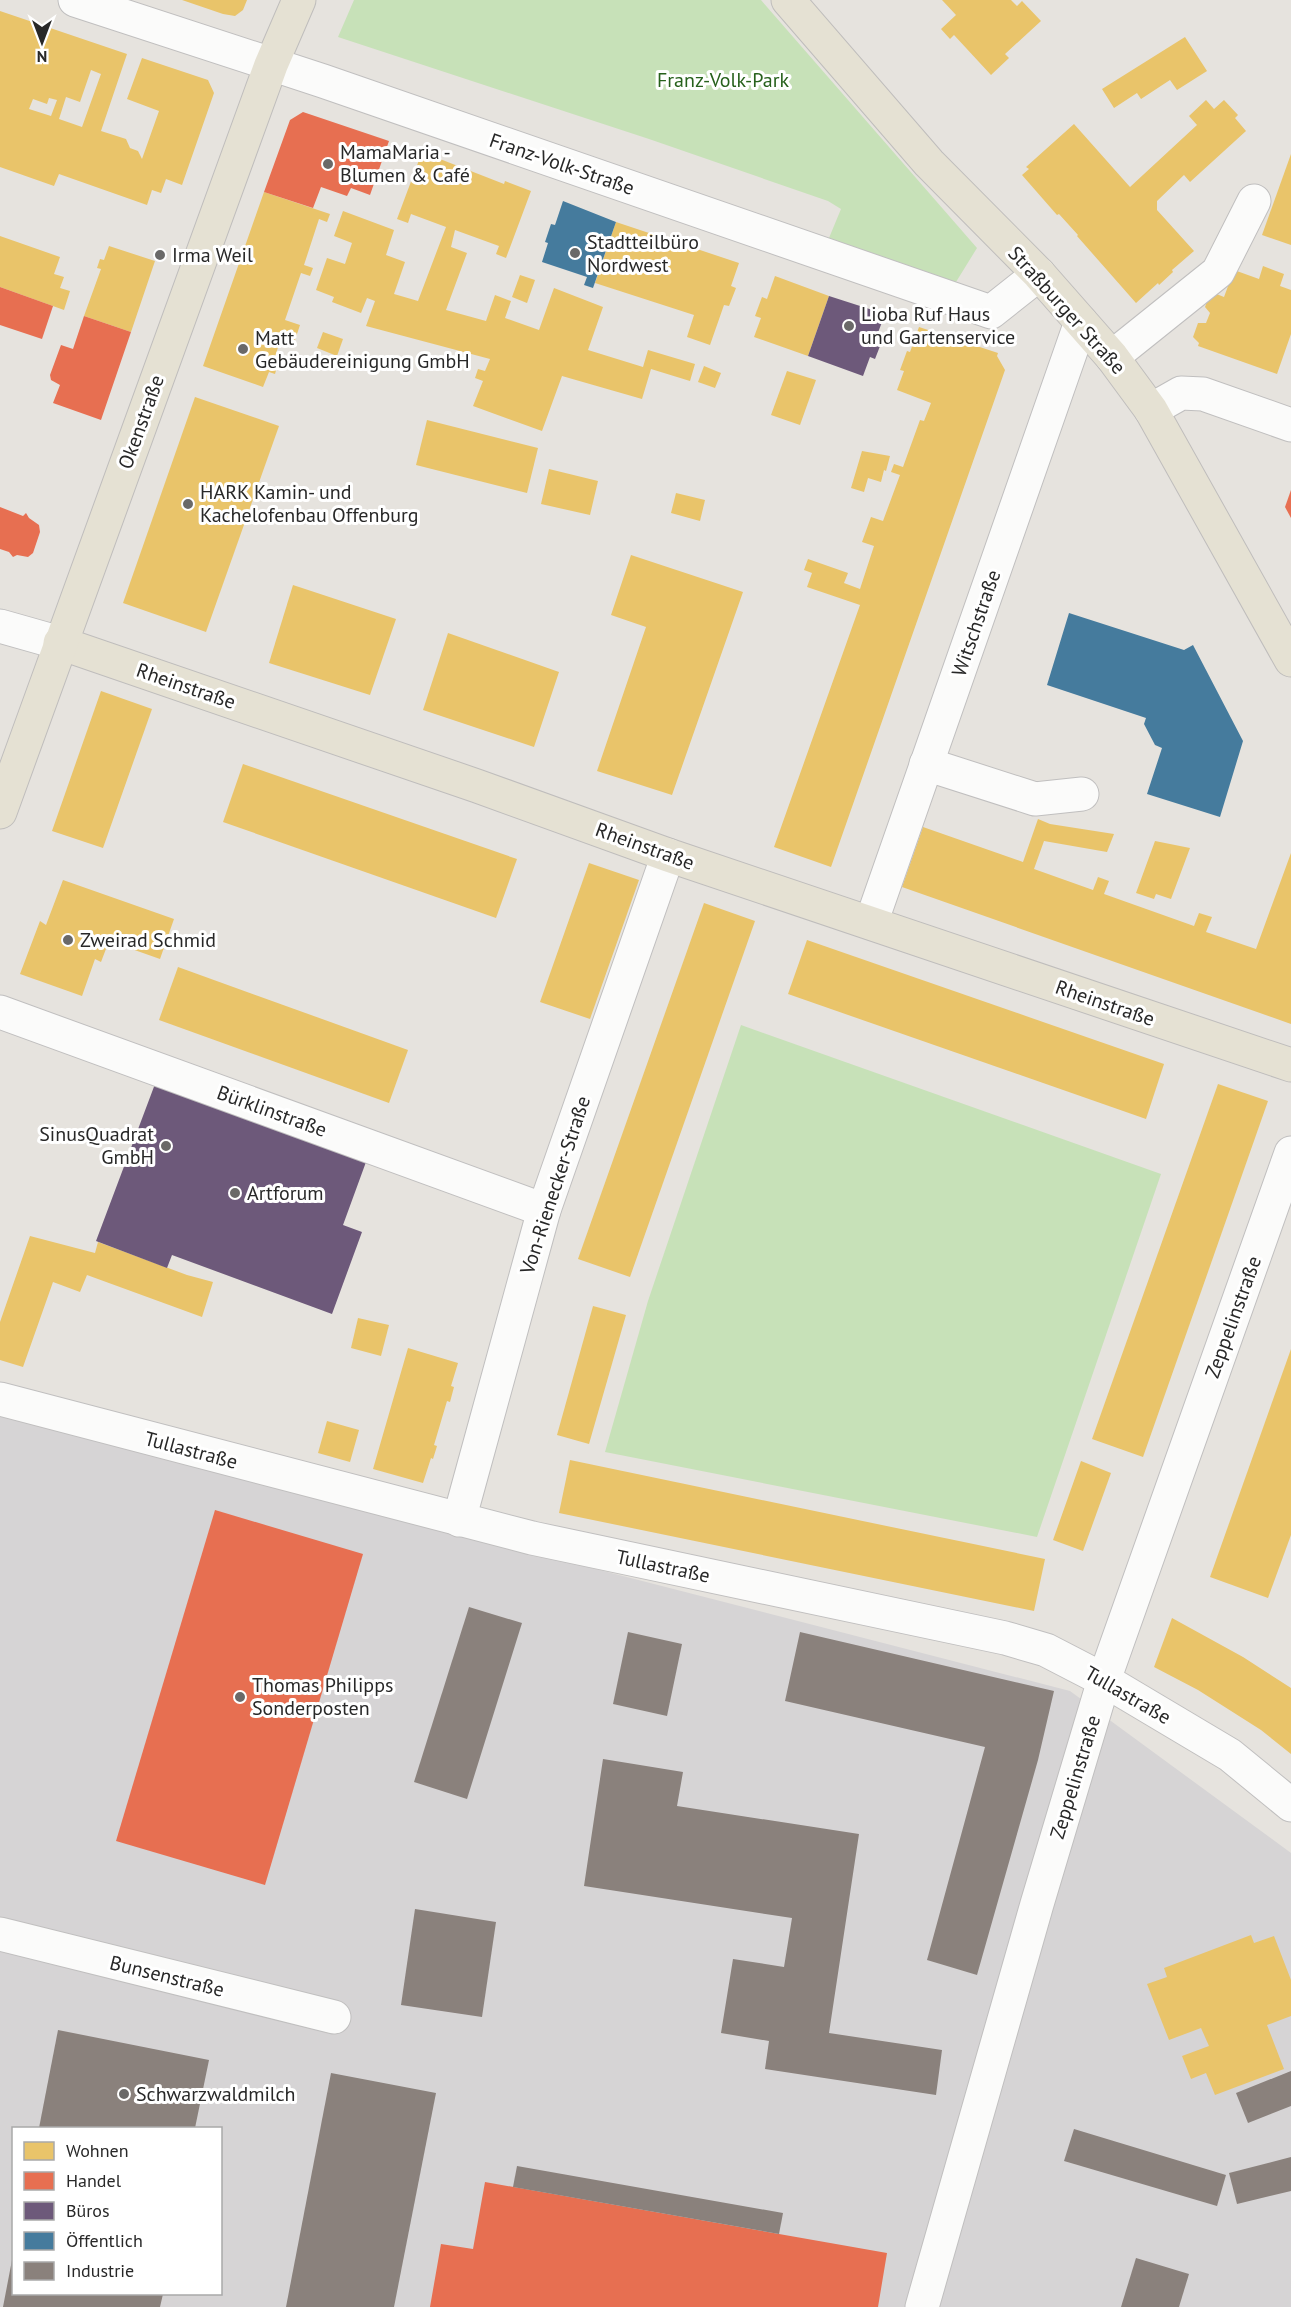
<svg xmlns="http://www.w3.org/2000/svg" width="1291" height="2307" font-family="'PT Sans',sans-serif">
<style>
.industrial{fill:#d6d4d5;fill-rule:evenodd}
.green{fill:#c7e1b8}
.homes{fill:#e9c46a;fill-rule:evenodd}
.shops{fill:#e76f51}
.offices{fill:#6d597a}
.public{fill:#457b9d}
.industry{fill:#8a817c}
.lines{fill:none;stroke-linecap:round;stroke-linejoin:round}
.minor-casing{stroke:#c0bfbf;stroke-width:35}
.major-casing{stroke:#bfbdbc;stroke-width:35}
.minor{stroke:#fbfbfa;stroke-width:33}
.major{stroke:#e5e1d3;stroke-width:33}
.poi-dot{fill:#6a6968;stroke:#fff;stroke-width:2}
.labels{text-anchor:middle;stroke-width:6;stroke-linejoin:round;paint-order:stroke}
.park-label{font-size:20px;fill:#27611c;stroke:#fff}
.poi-label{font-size:20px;fill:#282828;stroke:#fff;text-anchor:start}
.street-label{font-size:20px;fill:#282828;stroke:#fff}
</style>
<rect width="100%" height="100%" fill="#e6e3de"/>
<path class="industrial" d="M0,1416L1070,1691L1291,1853V2307H0ZM14,2128H220V2294H14Z"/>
<g class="green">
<polygon points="354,0 761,0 977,248 956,282 829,238 841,209 828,201 649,139 338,37"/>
<polygon points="741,1025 1161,1174 1037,1537 605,1452 648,1301"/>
</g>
<g class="homes">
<polygon points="182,0 247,0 243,10 235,16 223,14"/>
<polygon points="942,0 1011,0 1017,6 1022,1 1041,21 1005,54 1009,58 991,75 954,35 950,39 941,29 956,15"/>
<path d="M0,11L127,54L101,131L126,139L130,148L138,151L142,159L159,111L127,99L142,58L208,80L214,93L182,185L166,179L161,193L152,190L147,205L59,174L54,186L0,167ZM91,70L101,74L82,127L59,119L66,97L80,102ZM49,98L57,100L51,116L29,109L33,99L47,104Z"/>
<polygon points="1185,37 1207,71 1177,90 1170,80 1141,99 1137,93 1114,108 1102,89"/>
<polygon points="1206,100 1214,109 1224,100 1238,115 1235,118 1246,131 1190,182 1184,175 1157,201 1157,210 1194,251 1172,270 1173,272 1159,285 1158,283 1136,303 1077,236 1078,235 1059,214 1057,215 1022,175 1029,169 1026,167 1074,124 1130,187 1197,125 1189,116"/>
<polygon points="422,152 504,184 505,181 531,191 506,258 496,254 499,246 455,230 451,247 467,253 446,310 486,321 495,295 511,301 505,318 539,330 554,288 603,307 588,350 643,367 648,350 695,364 690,381 651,369 642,399 562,376 542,431 473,406 483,381 475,378 478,369 485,371 490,359 366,326 375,301 367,298 361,313 332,302 334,297 316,290 327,258 345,264 352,243 334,236 343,211 394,230 386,255 405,262 394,294 418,301 446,227 411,214 408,223 397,219"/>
<polygon points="1291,154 1291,245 1262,235"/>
<polygon points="264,192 330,214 327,222 319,219 304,265 313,268 310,276 301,273 285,320 300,325 295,340 282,336 274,359 279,360 275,374 269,372 263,387 203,366"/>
<polygon points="616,222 739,263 731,286 736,288 729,306 724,305 710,345 687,337 694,315 595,283"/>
<polygon points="0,236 60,257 54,274 64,277 60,288 70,291 64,310 0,287"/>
<polygon points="109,246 155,261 131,332 84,316 101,269 97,268 100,259 104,260"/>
<polygon points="1263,266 1284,274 1280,286 1291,290 1291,334 1277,374 1198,346 1199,343 1193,337 1198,323 1206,323 1210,313 1205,307 1209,296 1214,293 1224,297 1234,270 1259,279"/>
<polygon points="520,275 535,280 527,303 512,297"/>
<polygon points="775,276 829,296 808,356 754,337 761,318 755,316 762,297 767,299"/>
<polygon points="919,327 998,353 997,356 1005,370 831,867 774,847 860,605 807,587 812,573 804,570 808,559 848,573 844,583 860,589 874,546 862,542 871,517 883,521 900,475 891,472 894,464 903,467 920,420 924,421 931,403 897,390 904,371 900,370 907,351 910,352"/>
<polygon points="323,332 343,339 337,356 317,348"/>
<polygon points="704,366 721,373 715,388 698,382"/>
<polygon points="787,371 816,380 800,425 771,415"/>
<polygon points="195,397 279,426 206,632 123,603"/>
<polygon points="427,420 538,448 527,493 416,465"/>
<polygon points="862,451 890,456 886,471 884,470 881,482 868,478 864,492 851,488"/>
<polygon points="549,469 598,481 590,515 541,504"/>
<polygon points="676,493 705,500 700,521 671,513"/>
<polygon points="631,555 743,592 672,795 597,771 646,627 611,615"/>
<polygon points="293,585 396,619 370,695 269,663"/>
<polygon points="448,633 559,672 534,747 423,710"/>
<polygon points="101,691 152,709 103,848 52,831"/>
<polygon points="243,764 517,859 496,918 223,822"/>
<polygon points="1038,819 1050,824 1114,834 1107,852 1044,841 1034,869 1093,890 1098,877 1109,881 1104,894 1194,926 1199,913 1212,917 1206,932 1256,949 1291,853 1291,1024 902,887 923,827 1023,862"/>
<polygon points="1155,841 1190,848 1171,899 1156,894 1154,899 1136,893"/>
<polygon points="589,863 639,880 590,1019 540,1002"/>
<polygon points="63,880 174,919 160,959 109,941 101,962 95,959 82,996 20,974 40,921 46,925"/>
<polygon points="704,903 755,921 630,1277 578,1259"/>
<polygon points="807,940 1164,1064 1146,1119 788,994"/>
<polygon points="178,967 408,1050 389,1103 159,1020"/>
<polygon points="1218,1084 1268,1101 1143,1457 1092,1439"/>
<polygon points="30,1236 95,1253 98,1242 187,1275 213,1282 202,1317 87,1275 80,1292 53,1282 23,1367 0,1360 0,1322"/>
<polygon points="593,1306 626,1315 589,1444 557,1435"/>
<polygon points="358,1318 389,1325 381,1356 351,1348"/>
<polygon points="408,1348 458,1363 451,1386 454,1387 450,1402 447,1401 434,1445 437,1446 433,1459 431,1458 423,1483 373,1469"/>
<polygon points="1291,1349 1291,1535 1268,1598 1210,1577"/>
<polygon points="327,1421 359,1430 350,1462 318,1453"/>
<polygon points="570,1460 1045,1559 1034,1611 559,1513"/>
<polygon points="1081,1461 1111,1473 1083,1551 1053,1540"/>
<polygon points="1172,1618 1243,1657 1291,1688 1291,1754 1261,1730 1198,1690 1154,1667"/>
<polygon points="1251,1935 1254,1943 1274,1936 1291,1980 1291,2016 1267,2025 1284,2069 1215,2095 1206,2073 1191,2079 1182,2056 1209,2046 1201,2028 1169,2040 1147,1984 1167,1977 1164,1968"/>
</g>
<g class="shops">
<polygon points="303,112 389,141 370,195 351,188 347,196 321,187 313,208 264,192 290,120"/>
<polygon points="0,287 53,306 42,339 0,325"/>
<polygon points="84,316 131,332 101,420 53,403 60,385 51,380 50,375 61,345 73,349"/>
<polygon points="1291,490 1291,518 1285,507"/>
<polygon points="0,507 23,516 26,513 29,518 39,525 40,532 33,553 28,557 17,555 13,557 9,552 0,549"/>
<polygon points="215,1510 363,1554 265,1885 116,1841"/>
<polygon points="485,2182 887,2253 878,2307 430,2307 441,2244 473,2249"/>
</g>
<g class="offices">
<polygon points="829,296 885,314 876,338 882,341 875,359 870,357 863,376 808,356"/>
<polygon points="155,1084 366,1162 343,1225 362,1232 332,1314 172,1255 167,1268 96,1241"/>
</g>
<g class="public">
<polygon points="563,201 616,222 593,288 584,285 587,277 542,262 548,243 545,242 551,224 555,225"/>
<polygon points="1069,613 1184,650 1193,645 1243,741 1220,817 1147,794 1162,748 1155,745 1144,724 1146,718 1047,685"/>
</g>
<g class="industry">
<polygon points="469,1607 522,1623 467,1799 414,1782"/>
<polygon points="628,1632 682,1644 667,1716 613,1704"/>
<polygon points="800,1632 1054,1691 1038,1760 977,1975 927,1960 985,1747 785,1701"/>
<polygon points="603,1759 683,1772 677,1806 859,1834 829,2033 942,2050 936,2095 765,2069 769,2041 721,2033 733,1959 784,1967 792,1918 584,1886"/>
<polygon points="415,1909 496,1922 482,2017 401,2005"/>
<polygon points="58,2030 209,2060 195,2128 39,2128"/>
<polygon points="1291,2071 1291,2106 1248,2123 1236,2093"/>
<polygon points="331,2073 436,2093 394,2307 286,2307"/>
<polygon points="1074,2129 1226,2175 1217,2206 1064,2161"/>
<polygon points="1291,2157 1291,2191 1237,2204 1229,2173"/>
<polygon points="517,2166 783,2213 779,2234 513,2187"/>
<polygon points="1136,2258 1189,2274 1179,2307 1121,2307"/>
<polygon points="12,2260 14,2294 163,2294 160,2307 3,2307"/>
</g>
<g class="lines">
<g class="minor-casing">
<g id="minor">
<polyline points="75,0 323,81 991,312 1039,274"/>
<polyline points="1112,357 1218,272 1254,201"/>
<polyline points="1151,410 1181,393 1203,394 1291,425"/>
<polyline points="0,626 60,643"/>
<polyline points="926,764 1035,799 1082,794"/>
<polyline points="871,923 1081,322"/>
<polyline points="0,1012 544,1210"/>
<polyline points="0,1399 532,1538 1005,1638 1046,1650 1104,1680 1230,1755 1291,1805"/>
<polyline points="459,1520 544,1210 668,855"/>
<polyline points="0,1934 334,2017"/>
<polyline points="922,2307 1037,1904 1104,1680 1291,1153"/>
</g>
</g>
<g class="major-casing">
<g id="major">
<polyline points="788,0 929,163 1039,274 1112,357 1151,410 1291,660"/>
<polyline points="60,643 477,786 668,855 1291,1065"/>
<polyline points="0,812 271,65 299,0"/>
</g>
</g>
<use href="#minor" class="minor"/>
<use href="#major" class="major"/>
</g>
<g class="poi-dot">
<circle cx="328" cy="164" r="6"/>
<circle cx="575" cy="253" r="6"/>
<circle cx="160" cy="255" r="6"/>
<circle cx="849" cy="326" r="6"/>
<circle cx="243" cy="349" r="6"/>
<circle cx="188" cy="504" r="6"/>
<circle cx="68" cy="940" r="6"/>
<circle cx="166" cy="1146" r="6"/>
<circle cx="235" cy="1193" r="6"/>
<circle cx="240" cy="1697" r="6"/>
<circle cx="124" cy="2094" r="6"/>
</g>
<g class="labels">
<g class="park-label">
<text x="723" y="87">Franz-Volk-Park</text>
</g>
<g class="poi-label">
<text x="340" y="159">MamaMaria -<tspan x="340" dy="23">Blumen &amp; Café</tspan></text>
<text x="587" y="249">Stadtteilbüro<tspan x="587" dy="23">Nordwest</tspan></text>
<text x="172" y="262">Irma Weil</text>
<text x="861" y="321">Lioba Ruf Haus<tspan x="861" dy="23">und Gartenservice</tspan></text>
<text x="255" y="345">Matt<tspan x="255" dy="23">Gebäudereinigung GmbH</tspan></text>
<text x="200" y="499">HARK Kamin- und<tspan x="200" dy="23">Kachelofenbau Offenburg</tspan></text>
<text x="80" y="947">Zweirad Schmid</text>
<text x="154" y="1141" text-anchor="end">SinusQuadrat<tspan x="154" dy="23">GmbH</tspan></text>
<text x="247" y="1200">Artforum</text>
<text x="252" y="1692">Thomas Philipps<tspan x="252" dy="23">Sonderposten</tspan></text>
<text x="136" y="2101">Schwarzwaldmilch</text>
</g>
<g class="street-label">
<text transform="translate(562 164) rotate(19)" y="7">Franz-Volk-Straße</text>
<text transform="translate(1067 310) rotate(48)" y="7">Straßburger Straße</text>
<text transform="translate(141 422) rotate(-70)" y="7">Okenstraße</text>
<text transform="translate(976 623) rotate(-71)" y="7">Witschstraße</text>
<text transform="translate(186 686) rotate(19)" y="7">Rheinstraße</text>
<text transform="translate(645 846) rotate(20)" y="7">Rheinstraße</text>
<text transform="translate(1105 1003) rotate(19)" y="7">Rheinstraße</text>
<text transform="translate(272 1111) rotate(20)" y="7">Bürklinstraße</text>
<text transform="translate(555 1185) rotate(-72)" y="7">Von-Rienecker-Straße</text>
<text transform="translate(1233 1317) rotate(-70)" y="7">Zeppelinstraße</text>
<text transform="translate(191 1450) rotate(15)" y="7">Tullastraße</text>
<text transform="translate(663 1566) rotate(12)" y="7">Tullastraße</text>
<text transform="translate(1128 1695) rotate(30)" y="7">Tullastraße</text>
<text transform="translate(1075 1777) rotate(-73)" y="7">Zeppelinstraße</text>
<text transform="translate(167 1976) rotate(14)" y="7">Bunsenstraße</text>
</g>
</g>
<rect x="12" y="2127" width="210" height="168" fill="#ffffff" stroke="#a9a9a9" stroke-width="1.5"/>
<rect x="24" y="2142" width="30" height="18" fill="#e9c46a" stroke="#a9a9a9" stroke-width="1.5"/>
<text x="66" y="2157" font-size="18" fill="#282828">Wohnen</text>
<rect x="24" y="2172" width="30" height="18" fill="#e76f51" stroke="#a9a9a9" stroke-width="1.5"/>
<text x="66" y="2187" font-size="18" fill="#282828">Handel</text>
<rect x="24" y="2202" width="30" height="18" fill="#6d597a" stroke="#a9a9a9" stroke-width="1.5"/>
<text x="66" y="2217" font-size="18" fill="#282828">Büros</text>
<rect x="24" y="2232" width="30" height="18" fill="#457b9d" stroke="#a9a9a9" stroke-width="1.5"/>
<text x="66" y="2247" font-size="18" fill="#282828">Öffentlich</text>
<rect x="24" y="2262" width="30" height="18" fill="#8a817c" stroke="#a9a9a9" stroke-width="1.5"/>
<text x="66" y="2277" font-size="18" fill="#282828">Industrie</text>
<g transform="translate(42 42) rotate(180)" stroke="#ffffff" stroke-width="4.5" paint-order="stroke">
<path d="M0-4.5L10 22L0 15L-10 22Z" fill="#282828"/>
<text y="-9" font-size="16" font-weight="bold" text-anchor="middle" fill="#282828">N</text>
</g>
</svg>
